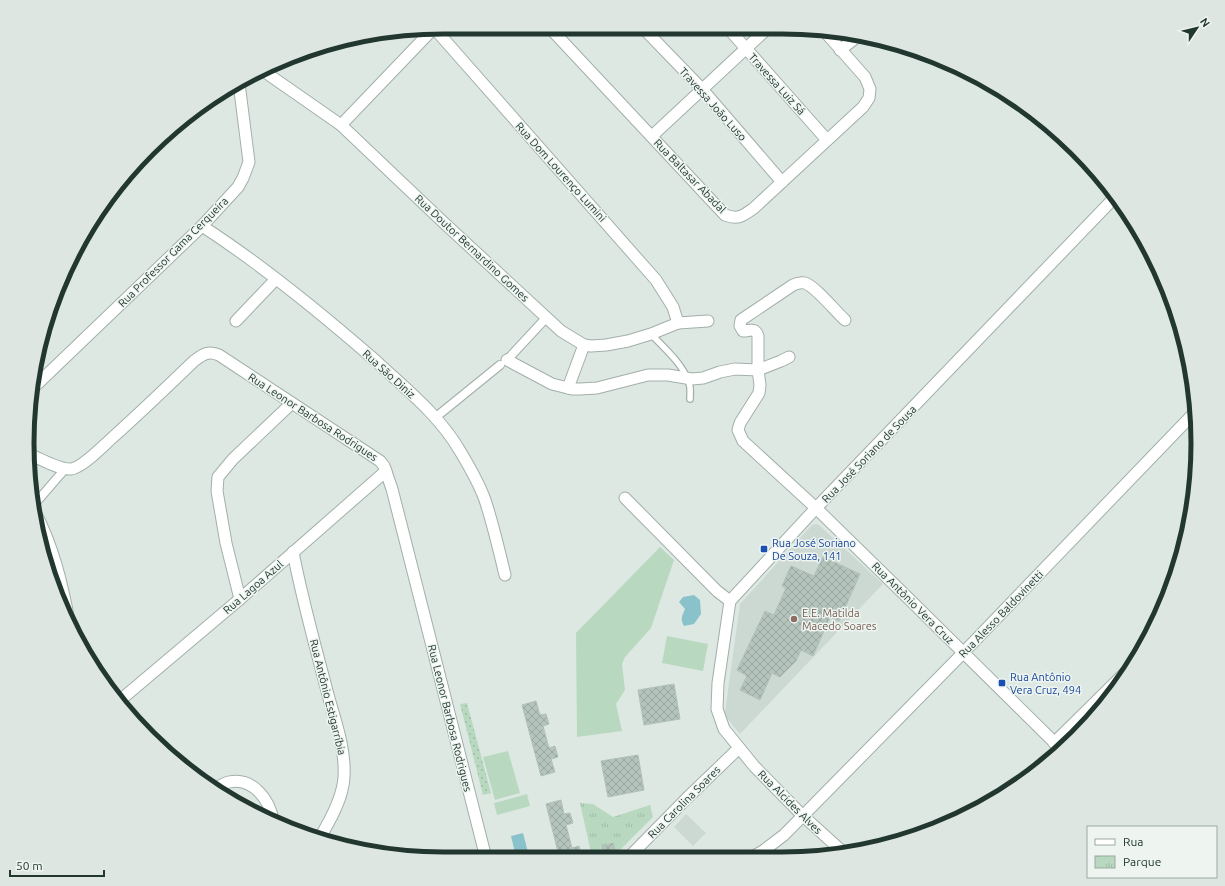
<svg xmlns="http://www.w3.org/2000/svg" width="1225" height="886" font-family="Ubuntu,sans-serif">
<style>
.built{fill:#ccd8d2}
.grass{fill:url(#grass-dots)}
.park{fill:url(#park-tufts)}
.garden{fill:#b8d9c0}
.water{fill:#89c2cb}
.building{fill:url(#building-cross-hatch);stroke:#b1c1ba}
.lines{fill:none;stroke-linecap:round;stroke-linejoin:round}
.service-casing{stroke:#a2afaa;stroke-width:8}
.pedestrian-casing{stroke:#a2afaa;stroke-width:10}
.minor-casing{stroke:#a2afaa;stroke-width:13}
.service{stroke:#fff;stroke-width:5.5}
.pedestrian{stroke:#fff;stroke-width:8}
.minor{stroke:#fff;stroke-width:11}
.transit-dot{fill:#1a4fb4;stroke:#eef5f1;stroke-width:1.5}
.education-dot{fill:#8d6e63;stroke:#eef5f1;stroke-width:1.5}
.labels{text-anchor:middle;stroke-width:3;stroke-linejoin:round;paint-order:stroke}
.street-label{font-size:11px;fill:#213730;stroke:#eef5f1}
.transit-label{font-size:11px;fill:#164399;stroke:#eef5f1;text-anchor:start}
.education-label{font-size:11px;fill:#785e54;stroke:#eef5f1;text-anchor:start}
.rim{fill:none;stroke:#213730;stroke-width:5}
</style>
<defs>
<pattern id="grass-dots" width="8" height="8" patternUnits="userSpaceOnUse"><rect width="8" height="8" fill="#b8d9c0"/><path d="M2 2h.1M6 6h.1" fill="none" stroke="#9ebba5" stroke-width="1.8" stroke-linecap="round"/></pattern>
<pattern id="park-tufts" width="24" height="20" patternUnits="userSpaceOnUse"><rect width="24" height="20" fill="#b8d9c0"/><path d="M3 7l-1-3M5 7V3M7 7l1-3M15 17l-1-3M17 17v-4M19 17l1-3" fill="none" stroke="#9ebba5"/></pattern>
<pattern id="building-cross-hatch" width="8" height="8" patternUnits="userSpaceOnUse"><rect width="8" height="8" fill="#b4c3bc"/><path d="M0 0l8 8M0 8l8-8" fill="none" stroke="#9aa8a2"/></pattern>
</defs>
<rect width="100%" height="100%" fill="#dee8e3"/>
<g class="built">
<polygon points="816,524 819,525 883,584 740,734 726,717 725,712 740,604 812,525"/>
<polygon points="686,814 706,833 693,846 674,827"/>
</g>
<polygon class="grass" points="467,703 491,793 483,795 460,704"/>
<polygon class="park" points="580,803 593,804 613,817 650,805 653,817 613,857 592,857"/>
<g class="garden">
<polygon points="660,547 674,560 651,628 625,657 622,664 625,690 616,704 622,731 577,737 576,633"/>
<polygon points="667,636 708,644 703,671 662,663"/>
<polygon points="508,751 520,793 495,800 483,757"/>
<polygon points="527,794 530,806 497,815 494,803"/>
</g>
<g class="water">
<path d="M694,595L700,600L701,614L694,624L684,626C680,619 682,616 685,609L679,602L683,597Z"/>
<polygon points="523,833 529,856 516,857 511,836"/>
</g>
<g class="building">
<polygon points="823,557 860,574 839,621 830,617 813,656 801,650 796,661 780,677 772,673 760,700 740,690 747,676 737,670 765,611 774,615 786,588 782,586 791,566 814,576"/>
<polygon points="674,684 680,719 644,725 638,690"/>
<polygon points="536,701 540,715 546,714 549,724 543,726 549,748 555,746 558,757 551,759 555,772 541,776 522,705"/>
<polygon points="638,755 644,790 608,797 601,761"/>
<polygon points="561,800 564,814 570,813 573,823 566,825 572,848 579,846 582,857 551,857 551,854 558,852 546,804"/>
<polygon points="613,843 616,853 605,856 602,846"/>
</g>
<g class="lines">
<g class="service-casing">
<path id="service" d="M651,334C665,349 683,364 689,383C691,388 690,394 690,399"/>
</g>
<g class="pedestrian-casing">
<g id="pedestrian">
<polyline points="507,360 546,318"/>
<polyline points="436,417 500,365"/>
<polyline points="33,506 65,469"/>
</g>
</g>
<g class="minor-casing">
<g id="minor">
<path d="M549,27L725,215C738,220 743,216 754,208L863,107L869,98L870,89L865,77L826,33"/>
<polyline points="642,27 702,89 782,182"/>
<polyline points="727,27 827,140"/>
<polyline points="434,28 656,280 673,307 678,323"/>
<polyline points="840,50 857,37"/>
<polyline points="262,70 341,125 442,221 561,331 584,345 591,346 606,345 628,341 651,334 678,323 708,321"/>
<polyline points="341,125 434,28"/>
<polyline points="652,136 769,27"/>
<path d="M202,226C264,266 321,313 376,361C406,389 439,415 460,451C469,466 479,483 485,500C493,524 499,550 505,575"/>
<path d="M845,320C836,312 816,287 805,283C800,282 797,283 793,285L741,320L740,326L743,331C750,331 755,327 758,336V370L760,385L759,393L740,423L738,430L743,441L816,508L905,595L1061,749"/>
<polyline points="236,321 276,279"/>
<polyline points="507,360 552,384 572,389 580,389 597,388 648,375 668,375 692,379 703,378 720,372 735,369 758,370 781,361 789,357"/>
<polyline points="568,388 584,345"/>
<polyline points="31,390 202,226 238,187 243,178 249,162 239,83"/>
<path d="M31,455C41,459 60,470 71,469C82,468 103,446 112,438C140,413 167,387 194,361C202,355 208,350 219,355L380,461L384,466L392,489L486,858"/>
<polyline points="625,498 717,591 730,601"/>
<path d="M35,512C53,546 62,583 69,621"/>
<path d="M293,552C302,599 315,645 327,691C334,718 346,748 344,777C343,798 330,821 319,839"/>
<polyline points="240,599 226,543 217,491 218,477 233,459 292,403"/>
<polyline points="118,702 240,599 386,471"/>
<polyline points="1054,743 1133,665"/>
<path d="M215,789C220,786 224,783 229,782C253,777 270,800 273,821"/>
<polyline points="844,853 802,815 754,766 724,729 717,709 718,683 730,601 816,508 1116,196"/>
<polyline points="398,854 399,855"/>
<polyline points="754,856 763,851 784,835 963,653 1196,411"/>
<polyline points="629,857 687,798 739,748"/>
</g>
</g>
<use href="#service" class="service"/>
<use href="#pedestrian" class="pedestrian"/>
<use href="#minor" class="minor"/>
</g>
<g class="transit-dot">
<rect x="760" y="545" width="8" height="8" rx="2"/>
<rect x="998" y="679" width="8" height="8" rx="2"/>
</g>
<circle class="education-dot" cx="794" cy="619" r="4"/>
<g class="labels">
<g class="street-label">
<text transform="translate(777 84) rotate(48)" y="4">Travessa Luiz Sá</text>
<text transform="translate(713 104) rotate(48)" y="4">Travessa João Luso</text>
<text transform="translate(561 172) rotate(48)" y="4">Rua Dom Lourenço Lumini</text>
<text transform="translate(690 176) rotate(46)" y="4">Rua Baltasar Abadal</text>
<text transform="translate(472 248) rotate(43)" y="4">Rua Doutor Bernardino Gomes</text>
<text transform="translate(173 252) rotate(-45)" y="4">Rua Professor Gama Cerqueira</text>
<text transform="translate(389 374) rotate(42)" y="4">Rua São Diniz</text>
<text transform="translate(313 417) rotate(33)" y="4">Rua Leonor Barbosa Rodrigues</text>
<text transform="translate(869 454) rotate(-46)" y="4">Rua José Soriano de Sousa</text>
<text transform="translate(253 587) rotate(-41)" y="4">Rua Lagoa Azul</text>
<text transform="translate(913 603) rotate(45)" y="4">Rua Antônio Vera Cruz</text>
<text transform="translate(1001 614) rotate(-46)" y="4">Rua Alesso Baldovinetti</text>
<text transform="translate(328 697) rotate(76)" y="4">Rua Antônio Estigarríbia</text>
<text transform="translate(450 718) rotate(76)" y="4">Rua Leonor Barbosa Rodrigues</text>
<text transform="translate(684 802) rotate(-45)" y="4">Rua Carolina Soares</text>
<text transform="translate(790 802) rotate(45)" y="4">Rua Alcides Alves</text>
</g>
<g class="transit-label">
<text x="772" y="547">Rua José Soriano<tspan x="772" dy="13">De Souza, 141</tspan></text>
<text x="1010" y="681">Rua Antônio<tspan x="1010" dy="13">Vera Cruz, 494</tspan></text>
</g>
<g class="education-label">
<text x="802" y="617">E.E. Matilda<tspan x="802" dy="13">Macedo Soares</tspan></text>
</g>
</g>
<path d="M0 0H1225V886H0ZM443 34H782A409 409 0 0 1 1191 443V443A409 409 0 0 1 782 852H443A409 409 0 0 1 34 443V443A409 409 0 0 1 443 34Z" fill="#dee6e2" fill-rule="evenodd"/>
<path class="rim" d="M443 34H782A409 409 0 0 1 1191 443V443A409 409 0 0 1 782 852H443A409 409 0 0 1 34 443V443A409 409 0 0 1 443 34Z"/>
<rect x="1087" y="826" width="130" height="52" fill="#eef5f1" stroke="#9ca9a4"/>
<rect x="1095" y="839" width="20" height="6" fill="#ffffff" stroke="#9ca9a4"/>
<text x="1123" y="846" font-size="12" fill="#213730">Rua</text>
<rect x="1095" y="856" width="20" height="12" fill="url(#park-tufts)" stroke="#9ca9a4"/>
<text x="1123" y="866" font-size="12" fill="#213730">Parque</text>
<g transform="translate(1197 28) rotate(55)" stroke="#eef5f1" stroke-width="3" paint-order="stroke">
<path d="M0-3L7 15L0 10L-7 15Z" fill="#213730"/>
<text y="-6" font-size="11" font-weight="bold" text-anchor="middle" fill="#213730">N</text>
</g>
<path d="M10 870v6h94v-6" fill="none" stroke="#213730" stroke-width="2"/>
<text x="16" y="870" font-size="12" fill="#213730" stroke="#eef5f1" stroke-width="3" paint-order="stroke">50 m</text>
</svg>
